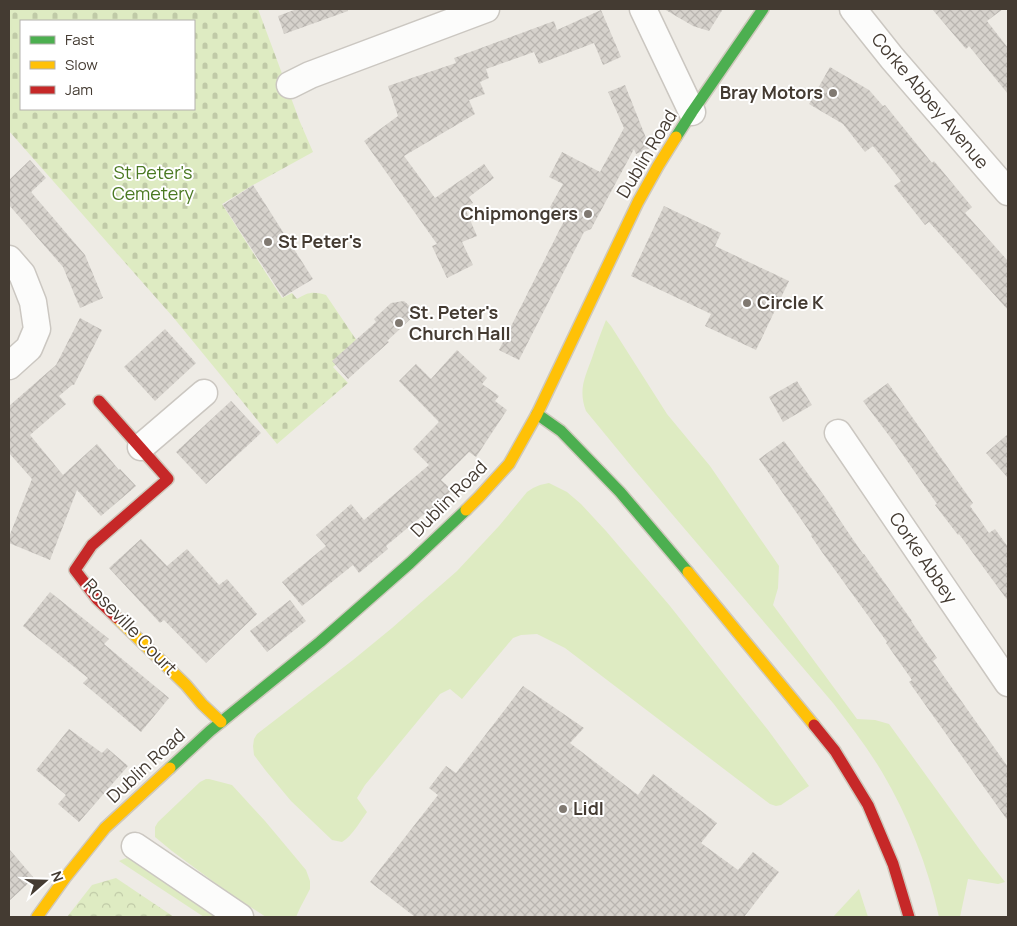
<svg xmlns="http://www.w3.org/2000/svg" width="1017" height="926" font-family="Manrope,sans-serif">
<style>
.green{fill:#deebc2}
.forest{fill:url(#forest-crowns)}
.cemetery{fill:url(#cemetery-stones);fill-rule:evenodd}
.building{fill:url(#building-cross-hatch)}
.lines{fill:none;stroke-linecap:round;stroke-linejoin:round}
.street-casing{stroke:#cbc7c1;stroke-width:29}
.fast-casing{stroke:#cfc9bd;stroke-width:14}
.slow-casing{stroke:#cfc9bd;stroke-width:14}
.jam-casing{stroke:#cfc9bd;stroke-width:14}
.street{stroke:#fcfcfb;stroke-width:26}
.fast{stroke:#4caf50;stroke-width:11}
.slow{stroke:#ffc107;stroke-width:11}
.jam{stroke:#c62828;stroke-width:11}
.poi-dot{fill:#807971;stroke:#fff;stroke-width:2}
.labels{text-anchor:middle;stroke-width:4;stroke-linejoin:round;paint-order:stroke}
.poi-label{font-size:18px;font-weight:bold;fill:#443b32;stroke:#fff;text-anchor:start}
.street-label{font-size:18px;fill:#443b32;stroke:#fff}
.park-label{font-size:18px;fill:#4a7922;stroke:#fff}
</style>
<defs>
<pattern id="forest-crowns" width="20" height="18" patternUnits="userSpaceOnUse" patternTransform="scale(1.25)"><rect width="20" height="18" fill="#deebc2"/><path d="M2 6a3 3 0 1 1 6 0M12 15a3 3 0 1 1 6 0" fill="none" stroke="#c0caa7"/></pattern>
<pattern id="cemetery-stones" width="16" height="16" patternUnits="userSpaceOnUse" patternTransform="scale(1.25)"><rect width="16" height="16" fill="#deebc2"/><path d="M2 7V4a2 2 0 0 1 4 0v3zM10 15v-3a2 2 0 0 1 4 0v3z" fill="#c0caa7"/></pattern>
<pattern id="building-cross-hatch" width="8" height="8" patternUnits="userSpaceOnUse" patternTransform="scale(1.25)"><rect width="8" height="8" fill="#d6d2cc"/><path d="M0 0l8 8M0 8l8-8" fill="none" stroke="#b9b5b0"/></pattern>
</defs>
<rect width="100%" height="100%" fill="#eeebe5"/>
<g class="green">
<path d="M606,320L611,326L667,414L710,466L779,566L778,588L773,605L857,719L875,720L889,724L980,850L1005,882L998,884L968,879L960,917H939C928,866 908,816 882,772C867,747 850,725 833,703L632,467L586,411C578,390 585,377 592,358C596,345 601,333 606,320Z"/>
<path d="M549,483L567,492L581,504L606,531L670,606L729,681L768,730L809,786L781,805L776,806L770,804L565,648L537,634L521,635L513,638L462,699L450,689L440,694L365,785L357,798L367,812C359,823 353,835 342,842L332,840L291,801L266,771L254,755L253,746L254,739L257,734L353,660L392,628L457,571L499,526L527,492L533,488L540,485Z"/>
<polygon points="206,779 209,779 232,785 265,821 306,870 310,881 310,889 300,908 296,917 266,917 230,894 172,851 155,837 155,827 158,822 200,782"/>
<polygon points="126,858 133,860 217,917 204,917 119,861"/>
<polygon points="859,889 868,917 833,917"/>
</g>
<polygon class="forest" points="116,878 174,917 67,917 92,885"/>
<path class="cemetery" d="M9,9H258L300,122L313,152L253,185L222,204L282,298L292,293L297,299C308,292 313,291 326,295L359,344L333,367L348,383L277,444L173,317L9,131ZM21,21H194V109H21Z"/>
<g class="building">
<polygon points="297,9 348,9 348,11 284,34 278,16"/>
<polygon points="664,9 723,9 709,31 693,26"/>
<polygon points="932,9 1003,9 987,21 1008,48 1008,94 969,46 966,49"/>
<polygon points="601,10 621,57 603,65 594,43 539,64 534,52 486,69 489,78 480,82 485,94 469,100 475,114 404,156 435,198 484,164 494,178 469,197 473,203 465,208 477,236 462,242 473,265 447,278 432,246 437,244 364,141 398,116 388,86 456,63 454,58 554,21 557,30"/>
<polygon points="830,67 869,90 883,106 885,105 932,163 934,161 972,207 965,213 1008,261 1008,310 929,222 925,225 894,186 901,181 873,146 865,152 843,124 809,104"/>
<polygon points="625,85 650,148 636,154 634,149 591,229 584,232 519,360 499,350 564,221 550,207 563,184 549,177 562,152 600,172 624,128 608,92"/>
<polygon points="30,160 46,178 31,192 85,255 103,298 80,308 63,267 9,205 9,180"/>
<polygon points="253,185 313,279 283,297 223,205"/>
<polygon points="664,206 721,233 715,246 789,281 756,350 705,326 711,314 631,276"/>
<polygon points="404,301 417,313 387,341 389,342 348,379 332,361 376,322 374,319 391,303"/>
<polygon points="80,318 102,330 74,385 72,385 59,396 66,404 30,435 63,475 97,444 119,470 120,469 136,486 101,516 77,490 50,560 9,543 9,537 32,479 9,453 9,406 56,365"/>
<polygon points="165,329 196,363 155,401 124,367"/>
<polygon points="457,350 487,378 482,384 499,396 495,401 507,410 476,457 469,452 441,480 452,490 430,511 429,510 386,546 388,549 359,573 353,565 302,606 282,582 326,546 316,535 351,504 364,520 429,465 413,449 439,422 399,381 416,364 431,379"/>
<polygon points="797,381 812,405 783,422 769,397"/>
<polygon points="888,383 973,503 970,506 989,533 995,529 1008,547 1008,601 959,534 958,535 935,505 937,504 896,445 863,401"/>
<polygon points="231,401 261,433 206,484 176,452"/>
<polygon points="1008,434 1008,478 986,453"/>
<polygon points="784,441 825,497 836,513 835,513 863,554 864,554 912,621 911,621 937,658 933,661 1008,767 1008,821 909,682 912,680 886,643 887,642 822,552 811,536 812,535 759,459"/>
<polygon points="141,539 167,566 187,549 219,585 227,579 257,614 206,663 164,620 160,623 109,568"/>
<polygon points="50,592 109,639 104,644 169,698 141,732 83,683 88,678 23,626"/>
<polygon points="290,600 306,621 267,652 250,631"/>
<polygon points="523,686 584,728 570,743 638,795 653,774 717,823 701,843 738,870 753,852 779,872 744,917 415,917 370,882 438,795 429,788 446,766 456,773"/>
<polygon points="69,729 102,753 107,748 128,766 79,822 58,804 66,795 36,770"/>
<polygon points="9,849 34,878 9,901"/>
</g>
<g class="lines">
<g class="street-casing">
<g id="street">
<polyline points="643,9 692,112"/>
<polyline points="853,9 892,58 1008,192"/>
<polyline points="290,85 310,75 486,9"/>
<polyline points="9,259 22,274 33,302 37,329 29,348 9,366"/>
<polyline points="838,433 1008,683"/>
<polyline points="141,447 204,393"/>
<polyline points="135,846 240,917"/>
</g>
</g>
<g class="fast-casing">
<g id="fast">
<polyline points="676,137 692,112 763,9"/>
<polyline points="537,414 561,431 620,492 688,572"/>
<polyline points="170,768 210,731 320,642 410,563 466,510"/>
</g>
</g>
<g class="slow-casing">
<g id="slow">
<polyline points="466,510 479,497 509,464 537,414 638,202 658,166 676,137"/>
<polyline points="688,572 814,725"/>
<polyline points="117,618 186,685 202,704 221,722"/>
<polyline points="37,917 65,878 105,828 170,768"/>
</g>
</g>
<g class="jam-casing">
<g id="jam">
<polyline points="99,401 168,479 92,545 75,570 97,599 117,618"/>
<polyline points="814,725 835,751 868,805 893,864 909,917"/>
</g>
</g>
<use href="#street" class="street"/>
<use href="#fast" class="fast"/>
<use href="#slow" class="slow"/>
<use href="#jam" class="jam"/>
</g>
<g class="poi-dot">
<circle cx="833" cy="93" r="5"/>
<circle cx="588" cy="214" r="5"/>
<circle cx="268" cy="242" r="5"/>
<circle cx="747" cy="303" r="5"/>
<circle cx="399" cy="323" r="5"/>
<circle cx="563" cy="809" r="5"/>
</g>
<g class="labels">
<g class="poi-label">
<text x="823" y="99" text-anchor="end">Bray Motors</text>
<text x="578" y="220" text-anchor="end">Chipmongers</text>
<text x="278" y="248">St Peter's</text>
<text x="757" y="309">Circle K</text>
<text x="409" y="319">St. Peter's<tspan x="409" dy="21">Church Hall</tspan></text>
<text x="573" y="815">Lidl</text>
</g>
<g class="street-label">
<text transform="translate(930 101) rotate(50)" y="6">Corke Abbey Avenue</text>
<text transform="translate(647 154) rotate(-59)" y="6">Dublin Road</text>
<text transform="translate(449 499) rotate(-45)" y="6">Dublin Road</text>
<text transform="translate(923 558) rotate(56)" y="6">Corke Abbey</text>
<text transform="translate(130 627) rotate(46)" y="6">Roseville Court</text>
<text transform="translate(146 766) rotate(-43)" y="6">Dublin Road</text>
</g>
<g class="park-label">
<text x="153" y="179">St Peter's<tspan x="153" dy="21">Cemetery</tspan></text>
</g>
</g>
<rect width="1017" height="926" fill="none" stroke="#443b32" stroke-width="20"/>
<rect x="20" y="20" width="175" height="90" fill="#ffffff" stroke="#b4b1ad"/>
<rect x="30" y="36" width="25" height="8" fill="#4caf50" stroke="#b4b1ad"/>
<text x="65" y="45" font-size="15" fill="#443b32">Fast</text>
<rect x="30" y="61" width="25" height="8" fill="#ffc107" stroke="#b4b1ad"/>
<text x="65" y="70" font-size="15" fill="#443b32">Slow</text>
<rect x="30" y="86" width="25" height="8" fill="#c62828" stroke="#b4b1ad"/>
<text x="65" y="95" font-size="15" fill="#443b32">Jam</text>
<g transform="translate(45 881) rotate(70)" stroke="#ffffff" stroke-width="4" paint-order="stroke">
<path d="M0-4L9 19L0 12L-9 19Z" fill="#443b32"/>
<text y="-8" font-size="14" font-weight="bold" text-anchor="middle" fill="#443b32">N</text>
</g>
</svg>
